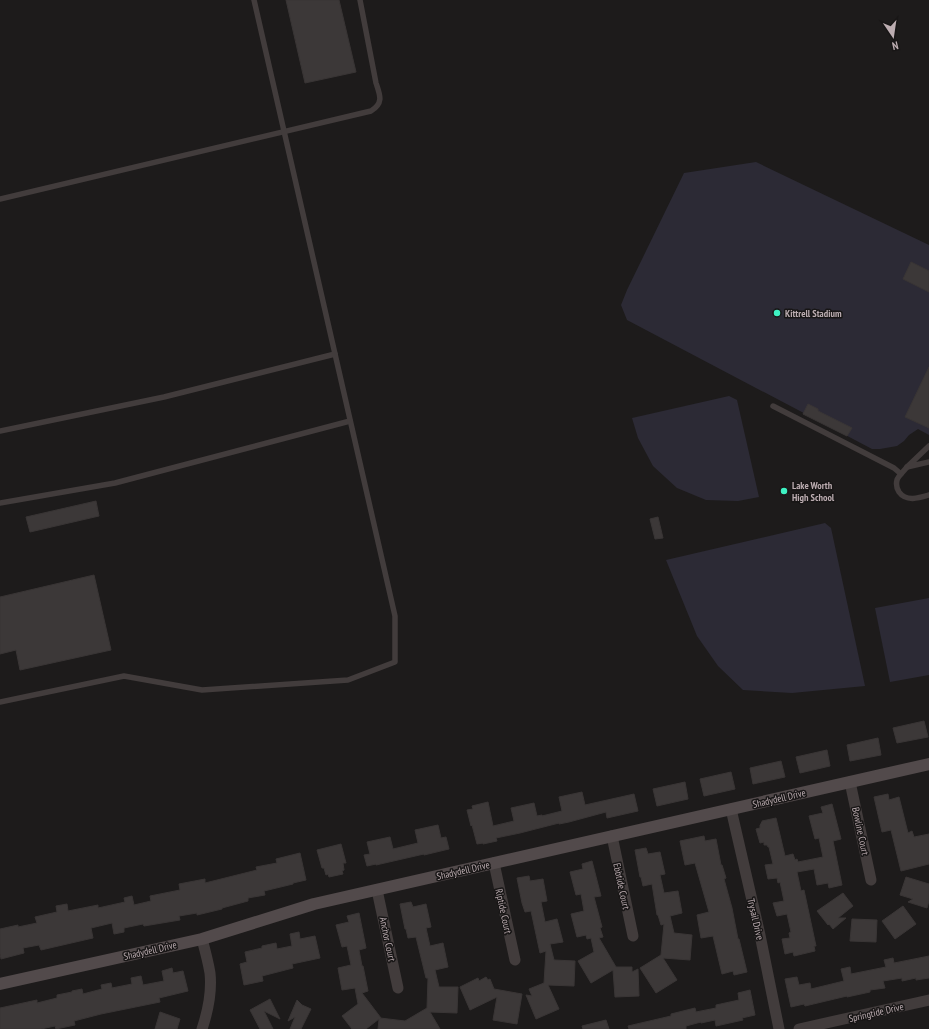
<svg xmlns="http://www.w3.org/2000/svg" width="929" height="1029" font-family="'PT Sans Narrow',sans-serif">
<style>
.green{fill:#2c2a35}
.building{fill:#3c3838;stroke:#393535}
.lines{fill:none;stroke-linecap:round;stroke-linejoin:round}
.lane{stroke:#423c3c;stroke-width:5.5}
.street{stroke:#423c3c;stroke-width:11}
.secondary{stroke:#524a4b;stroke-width:12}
.poi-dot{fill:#3ef2c3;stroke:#181616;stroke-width:1.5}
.labels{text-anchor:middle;stroke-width:3;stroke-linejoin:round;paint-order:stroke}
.poi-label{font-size:10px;font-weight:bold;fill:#bcadb1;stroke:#181616;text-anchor:start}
.street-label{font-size:10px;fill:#bcadb1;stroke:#181616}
</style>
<rect width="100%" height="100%" fill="#1d1b1b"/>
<g class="green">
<polygon points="756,162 929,245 929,435 918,429 909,435 904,441 897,446 880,449 872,449 627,320 621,305 627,290 684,173"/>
<polygon points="729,396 737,400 759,497 738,501 706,500 677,488 653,466 638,438 632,418"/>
<polygon points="825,523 831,528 865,686 792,693 743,690 718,666 697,636 666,560"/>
<polygon points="929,598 929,675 890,682 875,608"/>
</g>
<g class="building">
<polygon points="286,0 339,0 356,72 305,83"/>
<polygon points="911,262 929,271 929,292 903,279"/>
<polygon points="929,367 929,428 905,417"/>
<polygon points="808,404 818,409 818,411 852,428 847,436 803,414"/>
<polygon points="96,501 99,516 30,532 26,517"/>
<polygon points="658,517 663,538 655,539 650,519"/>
<polygon points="94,575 111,650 20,670 16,650 0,654 0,597"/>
<polygon points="924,721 928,737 897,743 893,728"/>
<polygon points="878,738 881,755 850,761 847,745"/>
<polygon points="827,750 830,766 800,773 796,757"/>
<polygon points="781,761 785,777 753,784 750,768"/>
<polygon points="731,772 735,789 704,796 700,779"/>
<polygon points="685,782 688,799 657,806 653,789"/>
<polygon points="582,792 585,805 634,794 638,811 607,818 606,812 569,822 559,824 559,823 520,833 496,838 497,841 483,844 483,843 477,844 472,825 471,826 467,810 473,809 472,806 488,802 493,826 514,821 511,808 534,803 537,816 542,815 542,816 562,811 559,797"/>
<polygon points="888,794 889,800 899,797 908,833 912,831 914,837 929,834 929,864 901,871 891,830 882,832 874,797"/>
<polygon points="832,804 841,839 833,841 842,885 829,888 828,883 817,885 814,869 797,872 801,891 804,890 816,946 814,946 815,951 794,956 793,952 785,954 782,939 790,938 789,933 791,932 787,914 777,916 773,903 784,901 780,882 778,883 777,878 768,879 765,865 773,864 769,847 768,847 767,845 764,845 764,842 760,843 756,829 760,828 760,825 761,824 761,823 762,822 762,821 776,818 785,856 793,854 795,860 797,859 798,862 823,857 819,838 815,839 809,816 823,813 821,807"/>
<polygon points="438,825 441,838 446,837 449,849 424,855 424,854 376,865 376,864 367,866 364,855 370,854 367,842 390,837 393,849 418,843 415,830"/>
<polygon points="704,836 705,841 716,839 721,865 722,865 726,878 724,879 732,908 738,939 739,939 747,972 734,975 733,971 722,974 713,936 701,938 697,915 709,912 695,863 685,865 680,841"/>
<polygon points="341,844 346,863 343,863 344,870 342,871 343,874 329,877 328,874 326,875 324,868 322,868 317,850"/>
<polygon points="646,848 648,854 660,852 665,874 660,875 664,893 678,891 682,913 670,916 674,933 692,935 690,960 663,958 677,980 656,993 640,968 661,955 664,924 661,925 658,915 657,915 652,884 643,886 641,877 640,877 635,850"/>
<polygon points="300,853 306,880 293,883 293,884 264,891 265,895 248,898 248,901 222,908 222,909 197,915 197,913 179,916 180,920 144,926 143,924 124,928 124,932 114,934 112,923 91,928 93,938 41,950 39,945 23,948 24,953 1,959 0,954 0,929 18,925 18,927 37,923 35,917 57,912 56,906 67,904 68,911 98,905 98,908 125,902 124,898 132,896 134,905 151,901 150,896 180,890 179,884 205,879 205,883 257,870 256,867 277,863 276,859"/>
<polygon points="592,861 601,896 594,897 602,927 600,928 603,937 599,938 616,967 632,967 632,972 638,969 639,996 615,997 613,970 591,983 578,961 594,952 591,938 587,939 586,935 577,937 571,914 584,911 581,894 576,895 570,872 583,869 582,864"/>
<polygon points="529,876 530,881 543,879 547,901 541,902 545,922 557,919 563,942 550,944 554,960 575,961 574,986 548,985 559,1009 536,1019 526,995 532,996 529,989 544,983 546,951 540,953 531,911 525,912 522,903 517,878"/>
<polygon points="906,877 929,884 929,901 927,908 908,902 913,899 900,895"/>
<polygon points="843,893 853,906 838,918 846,918 833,929 829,924 828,925 817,911"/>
<polygon points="411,902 413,907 426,904 431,927 426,928 430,946 443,943 448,967 435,970 439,987 458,987 457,1013 430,1012 440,1029 378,1029 379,1019 366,1029 352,1029 342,1016 358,1004 355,988 342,990 338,968 351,965 347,946 342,947 336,925 349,922 347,916 359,913 366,948 359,950 362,966 363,966 368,991 362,993 381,1018 380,1018 405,1021 427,1008 428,978 426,978 416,937 408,938 406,929 405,929 400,904"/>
<polygon points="903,906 916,924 895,939 882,921"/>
<polygon points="852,919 877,920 876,942 850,941"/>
<polygon points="299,932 300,939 315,936 320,958 292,964 293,968 262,976 263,981 244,985 240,964 247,962 245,952 262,948 262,946 276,943 277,949 292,946 290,934"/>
<polygon points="929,956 929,978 916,980 916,978 902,981 902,978 883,981 885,988 870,990 870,992 847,997 847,996 805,1006 804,1004 791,1007 785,979 797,977 799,985 810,983 811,989 844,981 841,969 850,967 851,974 886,967 884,960 893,958 894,963"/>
<polygon points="172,968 173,973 183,971 188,991 159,998 160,1002 101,1014 74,1021 75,1025 56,1029 55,1026 41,1029 0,1029 0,1008 37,1000 37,1003 57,998 57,995 72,992 72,991 82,989 83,994 102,989 101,985 111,983 112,988 132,984 131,978 141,976 143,985 164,981 162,971"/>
<polygon points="486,977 488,980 490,979 494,989 522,994 517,1024 493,1020 497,997 470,1010 460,987 478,978 479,981"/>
<polygon points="750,990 755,1015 742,1018 743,1020 716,1026 715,1020 701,1023 701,1022 686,1026 686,1029 629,1029 628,1026 671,1016 671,1014 695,1008 696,1012 716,1008 716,1005 739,1000 738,993"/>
<polygon points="270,999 280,1019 264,1011 273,1029 260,1029 250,1010"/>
<polygon points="297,1000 302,1005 311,1009 301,1029 290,1029 295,1017 288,1021"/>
<polygon points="160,1012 180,1019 177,1029 155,1029"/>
<polygon points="606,1020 609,1029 583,1029 582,1026"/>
</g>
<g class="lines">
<g class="lane">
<path d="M0,199L371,111C384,103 380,95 376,83L360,0"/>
<polyline points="773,406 894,468 901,474"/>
<polyline points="0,431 164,397 335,354"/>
<polyline points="929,446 907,467 929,462"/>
<path d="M907,467C904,471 898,476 897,480C896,484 897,489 899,492C906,502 919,498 929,495"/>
<polyline points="0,503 115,483 350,421"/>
<polyline points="0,702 124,676 202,690 348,680 395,662 395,616 254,0"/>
</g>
<g class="street">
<polyline points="850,782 871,880"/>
<polyline points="731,809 760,935 779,1029"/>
<polyline points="612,836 633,936"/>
<polyline points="494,863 515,960"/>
<polyline points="377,890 398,988"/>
<path d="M202,1029C208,1011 212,992 210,973C208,961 205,950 202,939"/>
<polyline points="799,1029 929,1000"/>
</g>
<polyline class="secondary" points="0,984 202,939 314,904 929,764"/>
</g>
<g class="poi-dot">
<circle cx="777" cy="313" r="4"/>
<circle cx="784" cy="491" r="4"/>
</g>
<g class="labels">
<g class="poi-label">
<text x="785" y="317">Kittrell Stadium</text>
<text x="792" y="489">Lake Worth<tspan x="792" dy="12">High School</tspan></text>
</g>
<g class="street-label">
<text transform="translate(779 798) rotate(-13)" y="4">Shadydell Drive</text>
<text transform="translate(861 831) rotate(78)" y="4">Bowline Court</text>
<text transform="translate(463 870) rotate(-13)" y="4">Shadydell Drive</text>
<text transform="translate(622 886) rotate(78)" y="4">Ebbtide Court</text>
<text transform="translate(504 911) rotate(78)" y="4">Riptide Court</text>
<text transform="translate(756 919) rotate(77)" y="4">Trysail Drive</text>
<text transform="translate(388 939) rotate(78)" y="4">Anchor Court</text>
<text transform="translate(150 950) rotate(-13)" y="4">Shadydell Drive</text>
<text transform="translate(876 1012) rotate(-13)" y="4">Springtide Drive</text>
</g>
</g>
<g transform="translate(893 36) rotate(167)" stroke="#181616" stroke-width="3" paint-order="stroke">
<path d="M0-3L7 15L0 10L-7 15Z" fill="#bcadb1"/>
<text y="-6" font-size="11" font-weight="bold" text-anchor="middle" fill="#bcadb1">N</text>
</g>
</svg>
